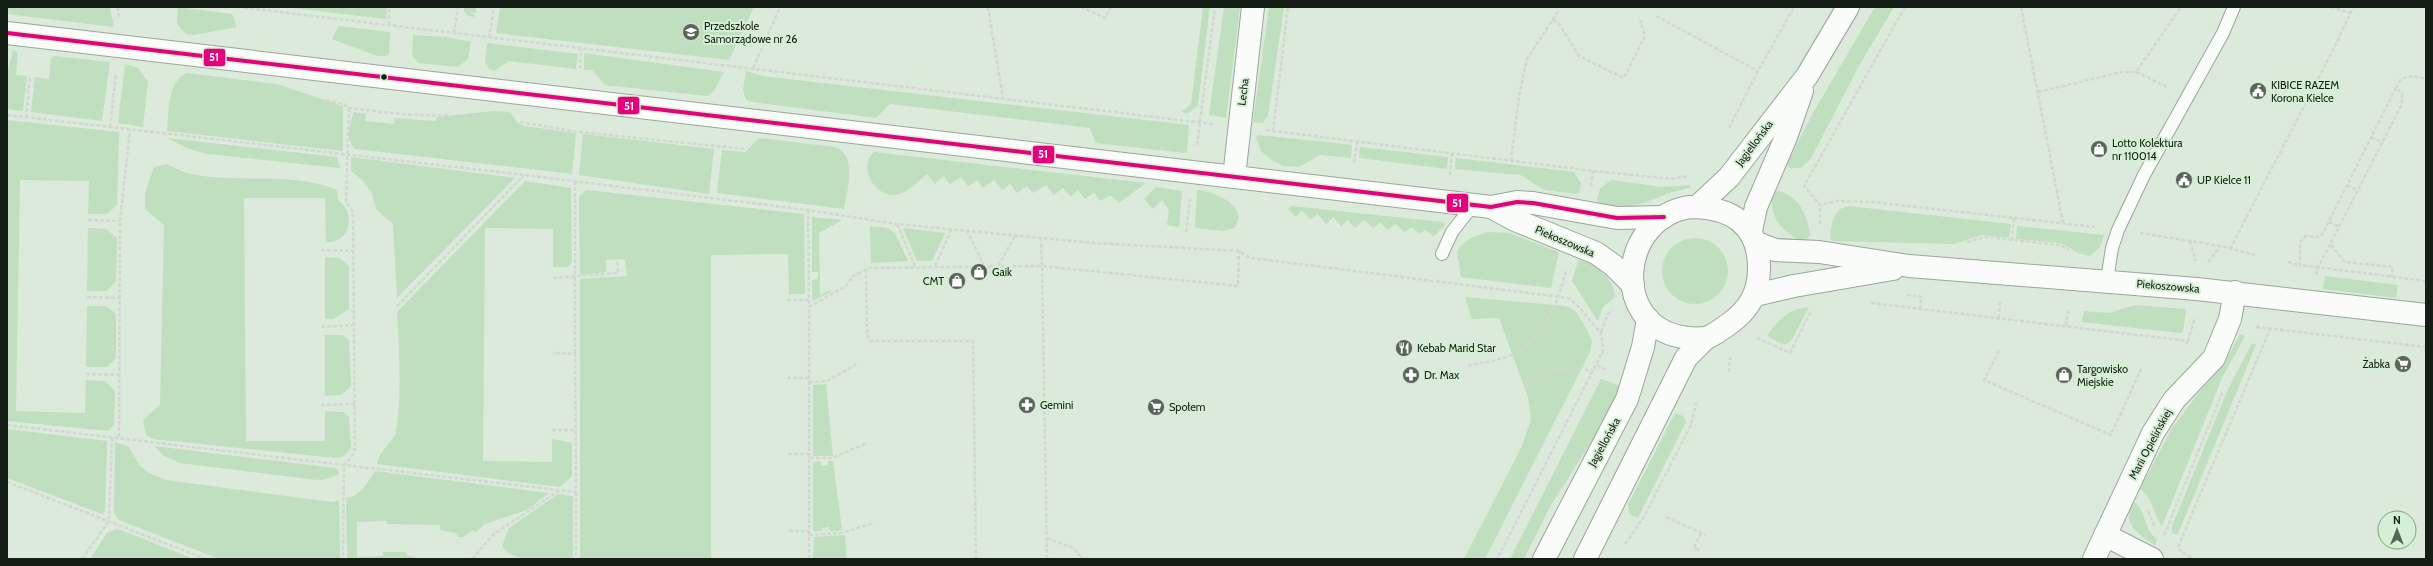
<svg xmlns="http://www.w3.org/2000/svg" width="2433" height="566" font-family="Cabin,sans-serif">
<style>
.green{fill:#c0dfbe}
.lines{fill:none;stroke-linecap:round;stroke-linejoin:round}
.lane-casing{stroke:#9ba69a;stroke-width:14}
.street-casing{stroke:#9ba69a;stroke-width:24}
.secondary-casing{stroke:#9ba69a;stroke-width:24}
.path{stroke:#d3d7d3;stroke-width:2.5;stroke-dasharray:4 2;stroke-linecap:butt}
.lane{stroke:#fafcf9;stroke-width:12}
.street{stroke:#fafcf9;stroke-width:22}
.secondary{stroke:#fafcf9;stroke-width:22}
.bus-1-casing{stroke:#d5f0d4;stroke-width:7}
.bus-1{stroke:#e5007d;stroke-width:4}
.bus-dot{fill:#141e14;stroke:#d5f0d4;stroke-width:1.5}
.labels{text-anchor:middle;stroke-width:4;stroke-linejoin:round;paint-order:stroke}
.poi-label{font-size:11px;fill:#141e14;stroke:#d5f0d4;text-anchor:start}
.street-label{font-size:11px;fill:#141e14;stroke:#d5f0d4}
.line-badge{stroke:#d5f0d4;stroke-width:1.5}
.badge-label{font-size:11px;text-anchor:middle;font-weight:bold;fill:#fff}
</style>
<rect width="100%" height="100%" fill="#dbeada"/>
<g class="green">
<polygon points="7,7 110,7 114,27 7,14"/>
<polygon points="178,7 232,14 237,27 194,35 186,34 177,24"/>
<polygon points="283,7 387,7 386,19"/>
<polygon points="464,7 476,7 476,13 469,12 475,15 474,17 468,16 464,11"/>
<polygon points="500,7 754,7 729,60 496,33"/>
<polygon points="1203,7 1210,7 1198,105 1188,113 1181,112 1191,104"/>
<polygon points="1224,7 1240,7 1226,118 1209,115"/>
<polygon points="1269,7 1284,7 1268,116 1263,123 1253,122"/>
<polygon points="1875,7 1894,7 1859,66 1810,160 1800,168 1789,168 1787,164 1813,113"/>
<polygon points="339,26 390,32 389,54 386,56 377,56 332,39"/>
<polygon points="413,35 446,37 471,42 468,59 458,67 419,63 412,56"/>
<polygon points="487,43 578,54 576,69 509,61 494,71 489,69 485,61"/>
<polygon points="13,50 18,53 16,75 27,76 23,111 7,109 7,75"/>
<polygon points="584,53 724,72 714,91 707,96 605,85 592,70 584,70"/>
<polygon points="54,56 110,62 102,121 31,112 35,77 49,79 51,59"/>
<polygon points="125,64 138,68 148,82 143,127 118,123"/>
<polygon points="746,71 762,76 1189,125 1187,151 1185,153 1096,143 1090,128 890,104 876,118 752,102 746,100 743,90"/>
<path d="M187,73L277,84L343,106V151L167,131C169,113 167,81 187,73Z"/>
<path d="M494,111L510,112L517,122L524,126L576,133L572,174L356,149C344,140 350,124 354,112L366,114L365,121L394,124L395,118L436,121L437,117Z"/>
<polygon points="7,120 119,132 117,204 107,214 88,214 89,181 20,180 16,411 85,413 86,380 105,381 115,391 114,425 108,431 7,421"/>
<polygon points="583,134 714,149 709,194 579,175"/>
<polygon points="1258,135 1352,145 1351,158 1320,155 1299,167 1283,166 1270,159 1261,151 1256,138"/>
<polygon points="167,138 337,157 340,168 208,154 189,149"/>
<path d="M759,138L835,147C858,155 847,191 844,209L717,193L722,150L745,152Z"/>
<polygon points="1360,147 1448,157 1447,169 1359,158"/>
<path d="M874,152L1146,183L1119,203L1110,195L1100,201L1094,192L1085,199L1078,190L1071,197L1063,188L1054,195L1046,185L1033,193L1027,186L1017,193L1010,184L1002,190L994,180L983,188L977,180L968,186L961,177L950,184L943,176L935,184L927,174C918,181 907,194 895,195C875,197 857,167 874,152Z"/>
<polygon points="351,157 515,178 397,298 393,224 377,210 371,192 363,181 351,171"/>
<polygon points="1456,158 1574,172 1581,183 1579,194 1544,190 1521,175 1455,169"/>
<path d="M167,164C174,167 180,171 187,173C236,185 291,170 337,190L338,200C357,214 350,243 326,242L325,198H244L246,441H325V411L343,412L349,417L351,448L343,457L335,458L153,439L146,435L143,420L160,405L164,225L145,209V193L154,167Z"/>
<path d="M1611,180L1662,187L1690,185V188C1653,194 1643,212 1601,206L1597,200L1600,189Z"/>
<path d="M525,181L571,188L572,262L568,267H553V229L485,228L483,461L552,462V439L572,443V476L560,487L377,464C380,449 394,441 396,432C402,393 399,352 397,312Z"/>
<polygon points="1156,187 1182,191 1179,227 1167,225 1169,210 1162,200 1153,209 1144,199"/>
<polygon points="586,190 804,214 805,294 789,294 788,254 711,255 711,559 580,559 580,279 627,276 625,259 606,260 606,272 580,275 579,196"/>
<path d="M1197,190C1213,191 1251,206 1234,228L1223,231L1195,228Z"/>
<path d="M1779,191C1800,198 1807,214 1810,235L1805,242C1784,235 1766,215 1774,192Z"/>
<polygon points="1291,206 1443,222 1445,225 1434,236 1425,230 1419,234 1412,227 1404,232 1396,224 1387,230 1381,222 1373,228 1364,220 1355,228 1348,220 1341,226 1333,217 1326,224 1318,214 1310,219 1302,210 1296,217 1288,209"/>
<path d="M1848,206L2011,224L2009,238L1981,235L1954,244L1832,241L1830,239C1832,225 1831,210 1848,206Z"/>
<polygon points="812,217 842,220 819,233 820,295 830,290 831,292 812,301 812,280 818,279 818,272 812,272"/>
<polygon points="870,226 888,228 895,233 908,261 871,263"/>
<polygon points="2017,226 2104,235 2100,247 2090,256 2078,253 2061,243 2016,239"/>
<polygon points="88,228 106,229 117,238 116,281 107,291 87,291"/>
<polygon points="903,228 945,233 932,261 917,261"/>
<path d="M1487,232L1509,233L1559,252L1551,288L1461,277L1457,252C1462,240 1475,236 1487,232Z"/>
<circle cx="1695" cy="271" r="33"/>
<polygon points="325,257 339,258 349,266 349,309 333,319 325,319"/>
<path d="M1582,259C1596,262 1615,281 1615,297L1603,307L1598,321L1572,281L1578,261Z"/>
<polygon points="2325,276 2398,285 2396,298 2323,289"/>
<polygon points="1465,297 1566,306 1576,312 1586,328 1592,341 1590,352 1485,559 1464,559 1521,448 1531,420 1528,397 1499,318 1472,319"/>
<polygon points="2135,305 2186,309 2183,331 2180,333 2082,322 2084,311 2109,313"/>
<polygon points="87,306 106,306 116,314 116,358 107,367 86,367"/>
<path d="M1809,307L1791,341L1784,345L1767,336C1777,321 1789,308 1809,307Z"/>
<path d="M2240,334L2245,336L2222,378L2162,526C2152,514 2154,499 2140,489L2171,430L2201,390L2223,366Z"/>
<polygon points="325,335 342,335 349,340 351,386 341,395 325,396"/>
<polygon points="2252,343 2256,345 2180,529 2178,534 2172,534 2172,526 2228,389"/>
<polygon points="1601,379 1620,386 1607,417 1551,505 1524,559 1510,559"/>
<polygon points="826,384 833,456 813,456 813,385"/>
<polygon points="1675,413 1683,416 1686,422 1638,518 1630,515 1628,505"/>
<polygon points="7,429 107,441 105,512 102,514 7,478"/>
<polygon points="115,442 128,446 140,466 149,473 166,480 332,502 339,500 340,559 219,559 119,520 114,513"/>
<polygon points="154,446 335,468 339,471 339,474 327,479 317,480 180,463 164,456"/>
<polygon points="821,461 821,466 828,465 828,461 833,461 842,530 830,531 829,527 822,528 822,531 813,531 813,462"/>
<path d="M375,471L549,493L527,510L485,524L476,532L473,530L463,537H458L456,533L440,530V525L387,524V521L357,522V557L383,556V552H406V555L419,559H347L346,498C361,496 368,482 375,471Z"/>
<path d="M558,494L573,496V559C554,559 513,565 502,546L509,528Z"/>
<path d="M2134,502C2148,512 2142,528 2157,539L2155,545C2139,536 2120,522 2134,502Z"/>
<polygon points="116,529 121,530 194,559 90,559 107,533"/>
<polygon points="845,535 847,559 813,559 814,537"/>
</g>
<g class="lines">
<g class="lane-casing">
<g id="lane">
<polyline points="1442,254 1452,232 1473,205"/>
<polyline points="2107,280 2112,248 2118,230 2144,175 2223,33 2234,7"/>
</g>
</g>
<g class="street-casing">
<g id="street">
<polyline points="7,33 1491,207 1517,202 1533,203 1617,218 1664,217"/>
<polyline points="1234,177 1253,7"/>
<polyline points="1491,207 1515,220 1596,253 1613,265 1633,285"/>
<polyline points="1757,243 1775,250 1819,252 1909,266 2197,289 2426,315"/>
<polyline points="1755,295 1794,286 1893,269"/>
<polyline points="2105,535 2152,559"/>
<polyline points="2094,559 2153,433 2174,400 2214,358 2230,319 2235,292"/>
</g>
</g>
<g class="secondary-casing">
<g id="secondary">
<path d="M1690,207C1732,207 1759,225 1759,268C1759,293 1749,310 1729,324C1723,328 1713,336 1706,338C1699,339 1688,338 1682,337C1609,324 1620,217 1690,207Z"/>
<polyline points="1697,207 1729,177 1807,76 1848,7"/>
<polyline points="1751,231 1756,207 1786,137 1802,91"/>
<polyline points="1544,559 1627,399 1643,347 1648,319"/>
<polyline points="1585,559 1686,358 1706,338"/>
</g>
</g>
<g class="path">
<polyline points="118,7 119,18"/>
<polyline points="238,7 1213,124"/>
<polyline points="988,7 1003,99"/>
<polyline points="1081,7 1105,18 1111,7"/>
<polyline points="1905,7 1804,186 1820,205 1836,201 1872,202 2095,227"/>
<polyline points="2021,7 2063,223"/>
<polyline points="2331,7 2350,13"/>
<polyline points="1656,16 1758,71"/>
<polyline points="1553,20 1560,25 1579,56 1624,78 1645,36 1640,20"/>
<polyline points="389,25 389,7"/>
<polyline points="454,33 458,7"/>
<polyline points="489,38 494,7"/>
<polyline points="753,68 780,7"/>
<polyline points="580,69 581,49"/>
<polyline points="2136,72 2167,87"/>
<polyline points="2396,88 2324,231 2320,237 2306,236 2300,242 2300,265 2426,281"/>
<polyline points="2038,92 2122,72 2136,72 2181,7"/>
<path d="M326,100L344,104L349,108C383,112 416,117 450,115"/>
<polyline points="349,108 346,202 353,212 355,449 351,458 344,465 576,492 575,354 553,353"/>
<path d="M7,115L524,175L808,210L896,224L1094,243L1239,251L1251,258L1568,298C1582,307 1588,321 1601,332L1603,351L1497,559"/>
<polyline points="26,118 30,76"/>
<polyline points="520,122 579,132 745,149"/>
<polyline points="110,127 116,73"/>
<polyline points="1729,128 1758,71 1794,7"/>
<polyline points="1266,130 1593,171 1672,179 1688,176"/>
<polyline points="1273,131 1288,7"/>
<polyline points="2371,137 2383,143"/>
<polyline points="1197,145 1215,7"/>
<polyline points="1511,161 1519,96 1527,59 1559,10"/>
<polyline points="1354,163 1357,142"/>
<polyline points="1450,175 1452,153"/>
<polyline points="575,181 575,354"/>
<polyline points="2347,185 2358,191"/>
<polyline points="1591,186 1593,171"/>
<polyline points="808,210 809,307"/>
<polyline points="88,220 120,221"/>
<polyline points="2329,222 2340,227"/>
<polyline points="897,224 915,266"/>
<polyline points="1820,224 1820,205"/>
<polyline points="967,230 984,266"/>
<polyline points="1186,232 1190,199"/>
<polyline points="2140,233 2221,246 2255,255"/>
<polyline points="2012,240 2014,218"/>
<polyline points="2190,241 2196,261"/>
<polyline points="1967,242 1985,237 2060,245 2069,250"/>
<polyline points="2331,245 2345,262 2393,267 2391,276"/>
<polyline points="2230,249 2335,46 2353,7"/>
<polyline points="321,250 353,251"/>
<polyline points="2208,262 2221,246"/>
<polyline points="2288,262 2300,265"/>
<polyline points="935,266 951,230"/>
<polyline points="998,266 1015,236"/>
<polyline points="866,269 867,334 870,341 973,341 976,559"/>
<polyline points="2316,275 2318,268 2402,104 2402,94 2396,88 2401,79 2413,76 2426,79"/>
<polyline points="553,278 618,273 617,260"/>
<polyline points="1907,295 1922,297"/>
<polyline points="87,297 120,298"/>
<polyline points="787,300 809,300"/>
<polyline points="1871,303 2188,341 2186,345"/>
<polyline points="397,306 524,175"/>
<polyline points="1920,309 1921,297"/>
<polyline points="1999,318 2000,300"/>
<polyline points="2066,326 2068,311"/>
<polyline points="321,327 353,325"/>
<polyline points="2256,327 2426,347"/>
<polyline points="1601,332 1608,314 1612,310"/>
<polyline points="1757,338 1790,353 1811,311"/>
<polyline points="2188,341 2195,317"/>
<polyline points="1999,351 1984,380 2111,435 2141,369"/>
<polyline points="1597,365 1607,370"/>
<path d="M1468,366C1482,362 1500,361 1513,354C1544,339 1559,301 1566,270"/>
<polyline points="1729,372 1730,357"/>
<polyline points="86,374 119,375"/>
<polyline points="787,378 809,378"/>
<polyline points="809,382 827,381 857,364"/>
<path d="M1525,388C1542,370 1558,369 1582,367L1592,374"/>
<polyline points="321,405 355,404"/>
<polyline points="7,425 344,465 343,559"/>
<polyline points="552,430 576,430"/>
<polyline points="119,437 120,221 130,130"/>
<polyline points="788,454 810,454"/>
<polyline points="810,458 832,458 865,444"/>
<polyline points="7,482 206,559"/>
<polyline points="576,492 576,559"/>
<polyline points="2148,511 2155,528"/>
<polyline points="1666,517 1706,535"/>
<polyline points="789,531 809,531"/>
<polyline points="809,535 841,533 874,523"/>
<polyline points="2164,535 2223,391"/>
<polyline points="1047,538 1073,548 1083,559"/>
<polyline points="1625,544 1644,517 1691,425 1696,403"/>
<polyline points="2178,547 2270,329"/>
<polyline points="2178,549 2193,559"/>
<polyline points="1699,550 1694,548 1701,533"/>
<polyline points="82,559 109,521 112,437"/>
<polyline points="472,559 494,534 560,490"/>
<polyline points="809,559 809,307 846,286 853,276 869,268 1042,266 1041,238"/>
<polyline points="1047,559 1042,266 1238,286 1239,251"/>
</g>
<use href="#lane" class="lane"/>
<use href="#street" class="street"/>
<use href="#secondary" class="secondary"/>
<g class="bus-1-casing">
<polyline id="bus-1" points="7,33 1491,207 1517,202 1533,203 1617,218 1664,217"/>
</g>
<use href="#bus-1" class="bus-1"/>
</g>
<defs>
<g id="school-disc" transform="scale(0.9)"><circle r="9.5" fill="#5a6559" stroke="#d5f0d4"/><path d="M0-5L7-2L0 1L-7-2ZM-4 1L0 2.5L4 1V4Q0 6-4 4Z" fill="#fff"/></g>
<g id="civic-disc" transform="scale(0.9)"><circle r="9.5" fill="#5a6559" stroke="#d5f0d4"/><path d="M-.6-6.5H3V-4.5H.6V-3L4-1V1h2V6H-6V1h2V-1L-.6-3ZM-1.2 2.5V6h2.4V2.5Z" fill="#fff"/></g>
<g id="shop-disc" transform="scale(0.9)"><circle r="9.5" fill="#5a6559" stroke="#d5f0d4"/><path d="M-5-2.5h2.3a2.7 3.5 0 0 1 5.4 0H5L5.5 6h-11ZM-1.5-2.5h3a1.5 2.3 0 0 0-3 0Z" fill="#fff"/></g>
<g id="restaurant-disc" transform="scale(0.9)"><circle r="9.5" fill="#5a6559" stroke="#d5f0d4"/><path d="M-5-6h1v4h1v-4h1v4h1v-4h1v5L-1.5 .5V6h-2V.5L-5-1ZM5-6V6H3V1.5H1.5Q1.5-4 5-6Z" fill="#fff"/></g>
<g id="supermarket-disc" transform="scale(0.9)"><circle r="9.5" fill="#5a6559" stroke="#d5f0d4"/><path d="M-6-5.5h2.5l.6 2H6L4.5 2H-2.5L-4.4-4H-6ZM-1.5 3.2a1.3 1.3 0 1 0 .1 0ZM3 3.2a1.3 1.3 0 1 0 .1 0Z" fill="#fff"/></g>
<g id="pharmacy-disc" transform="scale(0.9)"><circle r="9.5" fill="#5a6559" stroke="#d5f0d4"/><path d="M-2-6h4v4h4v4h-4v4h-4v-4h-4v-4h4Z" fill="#fff"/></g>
</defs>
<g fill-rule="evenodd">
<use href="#school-disc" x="691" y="32"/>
<use href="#civic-disc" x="2258" y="91"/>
<use href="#shop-disc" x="2099" y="149"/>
<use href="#civic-disc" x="2184" y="180"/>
<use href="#shop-disc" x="979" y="272"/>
<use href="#shop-disc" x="957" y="281"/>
<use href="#restaurant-disc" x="1404" y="348"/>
<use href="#supermarket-disc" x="2403" y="364"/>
<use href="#pharmacy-disc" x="1411" y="375"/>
<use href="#shop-disc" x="2064" y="375"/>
<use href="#pharmacy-disc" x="1027" y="405"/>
<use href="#supermarket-disc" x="1156" y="407"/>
</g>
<circle class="bus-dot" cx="384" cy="77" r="3.5"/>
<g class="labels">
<g class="poi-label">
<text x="704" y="30">Przedszkole<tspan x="704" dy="13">Samorządowe nr 26</tspan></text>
<text x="2271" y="89">KIBICE RAZEM<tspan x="2271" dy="13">Korona Kielce</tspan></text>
<text x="2112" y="147">Lotto Kolektura<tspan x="2112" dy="13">nr 110014</tspan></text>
<text x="2197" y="184">UP Kielce 11</text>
<text x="992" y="276">Gaik</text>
<text x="944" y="285" text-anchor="end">CMT</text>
<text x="1417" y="352">Kebab Marid Star</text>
<text x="2390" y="368" text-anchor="end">Żabka</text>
<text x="2077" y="373">Targowisko<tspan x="2077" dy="13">Miejskie</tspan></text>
<text x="1424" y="379">Dr. Max</text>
<text x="1040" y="409">Gemini</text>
<text x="1169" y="411">Społem</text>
</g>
<g class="street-label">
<text transform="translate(1243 92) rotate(-83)" y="4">Lecha</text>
<text transform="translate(1754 143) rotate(-53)" y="4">Jagiellońska</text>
<text transform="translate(1565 241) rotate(23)" y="4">Piekoszowska</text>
<text transform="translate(2168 286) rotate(5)" y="4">Piekoszowska</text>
<text transform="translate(1604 442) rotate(-61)" y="4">Jagiellońska</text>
<text transform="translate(2150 444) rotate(-62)" y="4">Marii Opielińskiej</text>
</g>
</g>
<g class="line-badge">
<rect x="203" y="48" width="23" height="19" rx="4" fill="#e5007d"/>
<rect x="617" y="96" width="23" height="19" rx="4" fill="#e5007d"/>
<rect x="1032" y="145" width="23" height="19" rx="4" fill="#e5007d"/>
<rect x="1446" y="193" width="23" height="20" rx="4" fill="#e5007d"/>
</g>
<g class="badge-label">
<text x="214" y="61">51</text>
<text x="629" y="110">51</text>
<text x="1043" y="158">51</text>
<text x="1457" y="207">51</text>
</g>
<rect width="2433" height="566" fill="none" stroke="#141e14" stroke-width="16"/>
<g transform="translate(2397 530)"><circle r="19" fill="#d5f0d4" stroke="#889c87"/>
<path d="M0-3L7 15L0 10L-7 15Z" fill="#5a6559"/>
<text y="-6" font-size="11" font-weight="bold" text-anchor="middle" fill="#141e14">N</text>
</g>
</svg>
